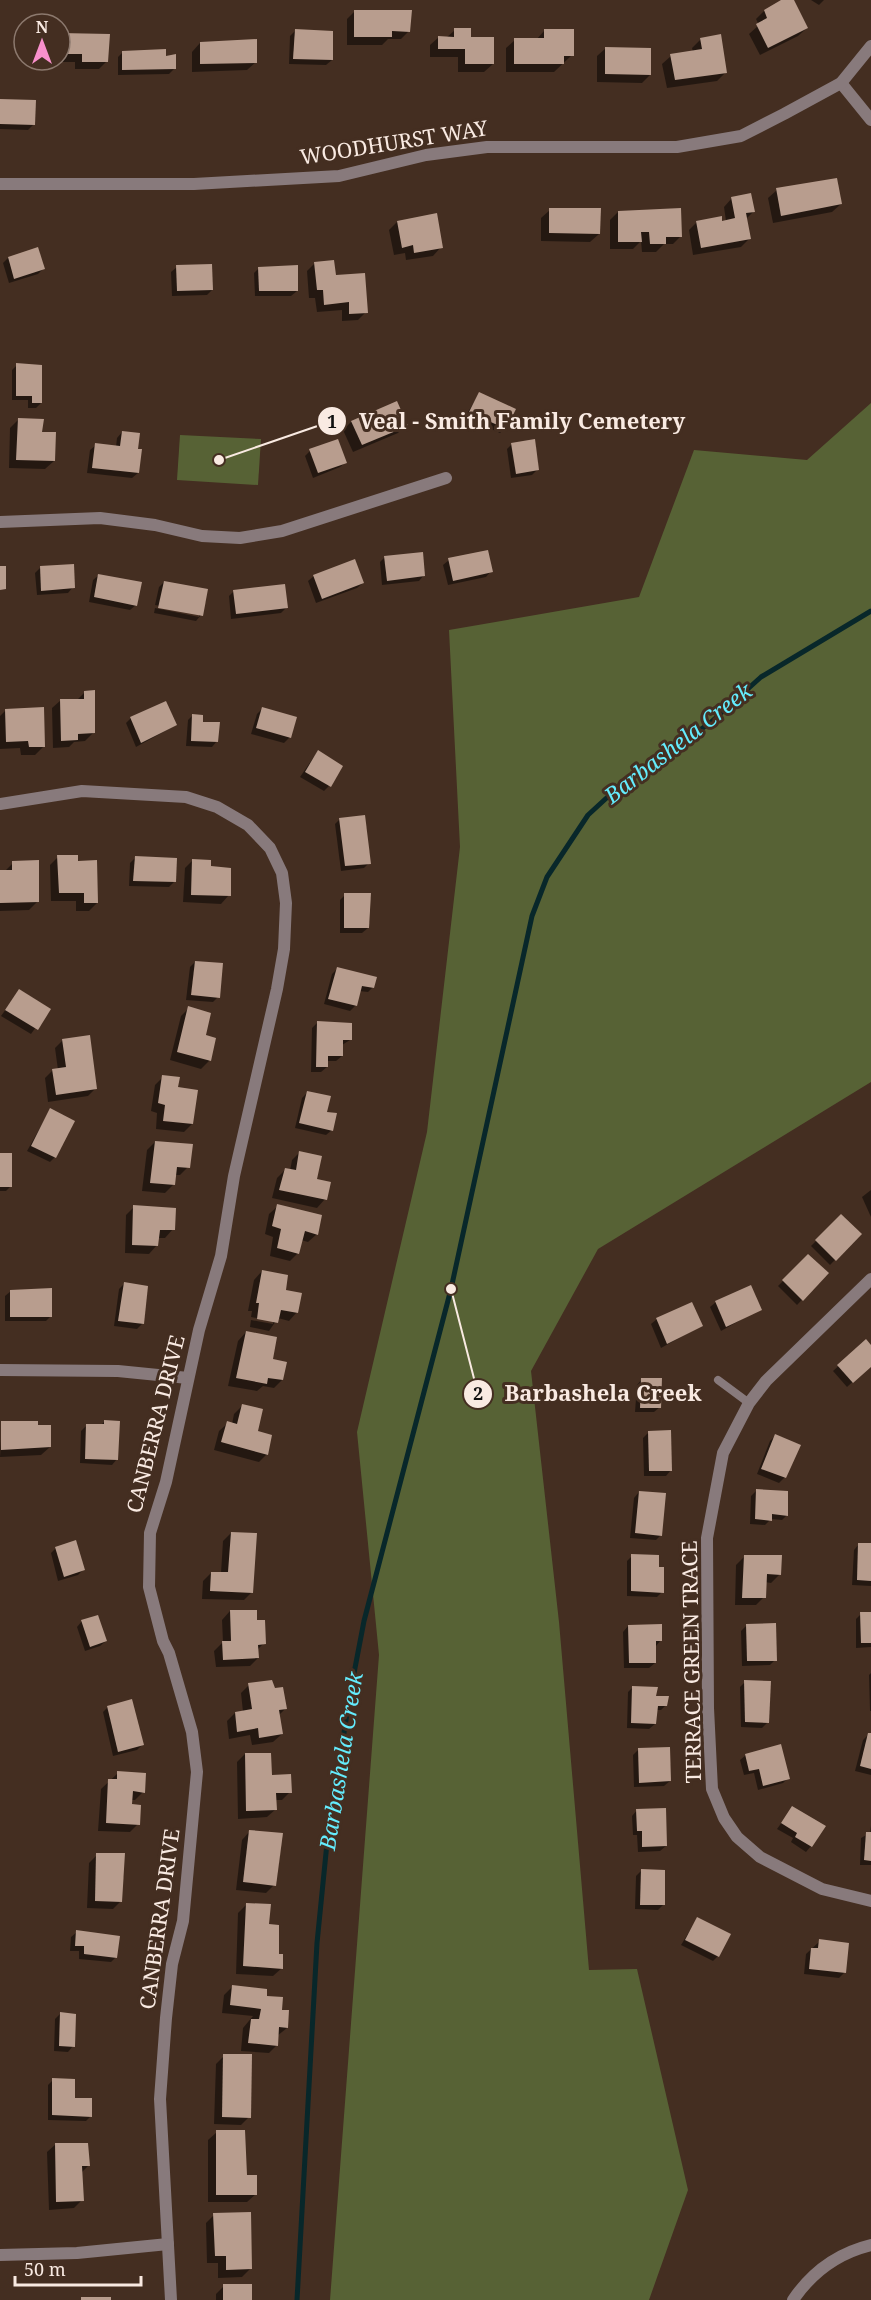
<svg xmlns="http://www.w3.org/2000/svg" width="871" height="2300" font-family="'Noto Serif',serif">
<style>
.green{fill:#576235}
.shadow{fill:#0007}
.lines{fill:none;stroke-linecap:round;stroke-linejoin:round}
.stream{stroke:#08272a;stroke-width:5}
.building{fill:#b89d8e}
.service{stroke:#887a7c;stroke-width:8}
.minor{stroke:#887a7c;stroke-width:12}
.labels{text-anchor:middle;stroke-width:6;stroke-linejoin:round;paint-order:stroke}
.street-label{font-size:21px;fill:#f9eae2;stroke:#442e21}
.water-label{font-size:22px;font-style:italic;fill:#64ecfd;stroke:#442e21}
.leader{fill:none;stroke:#f9eae2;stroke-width:2}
.callout-dot{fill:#f9eae2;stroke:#442e21;stroke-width:2}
.mark-label{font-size:18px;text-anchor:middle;font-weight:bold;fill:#111}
.callout-label{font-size:22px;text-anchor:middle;font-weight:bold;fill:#f9eae2;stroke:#442e21;stroke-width:6;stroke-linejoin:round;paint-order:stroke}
</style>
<rect width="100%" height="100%" fill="#442e21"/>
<g class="green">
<polygon points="871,403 871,1082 598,1249 531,1371 559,1622 589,1970 637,1969 688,2190 649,2300 330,2300 379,1655 357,1432 427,1132 460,847 449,630 639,597 694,450 807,460"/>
<polygon points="180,435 261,439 258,485 177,480"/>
</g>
<g class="shadow">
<polygon points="784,0 792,0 807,28 798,36 760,55 749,34 759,25 756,19 764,11"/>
<polygon points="811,0 824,0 819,5"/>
<polygon points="355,11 409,31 401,39 388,39 382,45 347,45 347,19"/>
<polygon points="455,30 470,38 493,64 484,72 458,72 458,57 430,57 430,45 439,37 446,38"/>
<polygon points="295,31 332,60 326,65 289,64 290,36"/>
<polygon points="544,31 572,55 554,72 506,72 506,48 515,40 536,40"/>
<polygon points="60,35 107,61 99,69 75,69 75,62 48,62 60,60"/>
<polygon points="701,39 726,72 717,81 667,88 662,64 671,56 693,52 692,48"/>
<polygon points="200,43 256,62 247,70 192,72 192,52"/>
<polygon points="606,48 650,75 642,83 597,82 597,56"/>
<polygon points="123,52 164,57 174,69 169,74 118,75 118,57"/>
<polygon points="0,101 34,124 28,130 0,129"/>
<polygon points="777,190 841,204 832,212 773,223 768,198"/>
<polygon points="732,198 753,212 746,219 749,239 741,247 693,255 689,230 697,222 726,221 724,207"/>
<polygon points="550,210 599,234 590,242 541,241 541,218"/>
<polygon points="618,212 681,236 673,244 664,244 656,252 642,252 641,241 633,249 610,249 610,220"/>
<polygon points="397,222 441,247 433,256 406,260 405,253 394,255 389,230"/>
<polygon points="8,258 43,269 38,274 9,283 3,263"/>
<polygon points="315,263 334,277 366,312 358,320 342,321 342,310 317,312 315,298 309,298 307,271"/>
<polygon points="177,267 212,290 207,295 172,296 171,272"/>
<polygon points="259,268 297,291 291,296 255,296 254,273"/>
<polygon points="17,365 41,403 36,408 28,408 28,400 12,400 12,370"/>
<polygon points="479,394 505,428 500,433 465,417"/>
<polygon points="18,420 41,433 54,461 45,469 9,468 10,428"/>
<polygon points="351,422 406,425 398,433 353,452 343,430"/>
<polygon points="122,432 136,450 138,473 132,478 87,473 90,450 96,445 116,447 117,438"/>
<polygon points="512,444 537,470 532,475 511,478 507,449"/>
<polygon points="310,451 346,462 340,467 313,478 305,456"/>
<polygon points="385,557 424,575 419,581 382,585 380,562"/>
<polygon points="449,560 491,571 486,577 448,585 443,565"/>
<polygon points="41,567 73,587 68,593 37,595 35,573"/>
<polygon points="99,575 136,605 130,610 89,602 93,580"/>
<polygon points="314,576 363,583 357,588 316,603 308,581"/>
<polygon points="164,582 201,615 196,621 154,613 155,608 199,617 199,614 155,605 159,587"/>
<polygon points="234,591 286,608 281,613 231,619 229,596"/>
<polygon points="84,693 93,733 85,741 74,742 69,747 53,748 52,708 61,700 77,700"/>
<polygon points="262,709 295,718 289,738 284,743 251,734 257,714"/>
<polygon points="6,710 44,746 35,755 21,755 20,748 0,749 0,716"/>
<polygon points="193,715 217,741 212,747 186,746 188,720"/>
<polygon points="131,718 176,725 136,747 126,723"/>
<polygon points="318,751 329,786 324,791 300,777"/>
<polygon points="340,819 369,863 364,868 341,871 335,824"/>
<polygon points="58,857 77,863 97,903 89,911 76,911 76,901 51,901 50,865"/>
<polygon points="135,858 174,882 169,887 129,886 130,863"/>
<polygon points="193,860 209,868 229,895 221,904 183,902 185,868"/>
<polygon points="13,863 37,902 29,910 0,911 0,872 4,872"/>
<polygon points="345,895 368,928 362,933 340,933 340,900"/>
<polygon points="195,962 218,997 213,1002 186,1000 190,967"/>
<polygon points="337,969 373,987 368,992 359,991 355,1006 350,1011 324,1004 332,974"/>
<polygon points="19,991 49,1009 31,1034 1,1016"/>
<polygon points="189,1008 204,1036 209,1061 201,1069 170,1060 181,1016"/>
<polygon points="317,1023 350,1040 342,1045 342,1056 336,1061 327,1061 327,1067 321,1072 311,1072 312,1028"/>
<polygon points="63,1040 96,1088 88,1096 48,1102 45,1078 53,1070 58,1070 55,1048"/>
<polygon points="163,1077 177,1088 192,1124 184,1132 156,1129 157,1113 151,1111 155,1085"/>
<polygon points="307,1093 325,1113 332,1130 326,1135 295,1128 302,1098"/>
<polygon points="50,1110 55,1157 50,1162 27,1151"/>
<polygon points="155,1142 188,1167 180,1175 175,1175 173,1185 165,1193 142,1191 147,1150"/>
<polygon points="300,1152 325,1199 317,1208 272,1198 277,1178 285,1170 290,1171 292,1160"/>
<polygon points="0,1155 11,1186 6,1191 0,1191"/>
<polygon points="871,1190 871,1217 862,1197"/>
<polygon points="278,1206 317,1234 308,1242 301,1240 298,1253 290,1261 270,1256 273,1237 265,1234 269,1214"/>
<polygon points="134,1207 173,1229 165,1238 158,1238 157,1245 149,1254 125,1253 126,1215"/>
<polygon points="841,1216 860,1234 830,1265 811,1246"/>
<polygon points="808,1256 827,1273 797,1305 778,1286"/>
<polygon points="262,1271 284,1291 297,1312 289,1321 278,1318 269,1331 250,1327 251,1320 273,1324 273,1321 251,1317 252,1311 248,1311 254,1280"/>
<polygon points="124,1284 142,1324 137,1329 114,1326 119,1289"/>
<polygon points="11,1291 51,1316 46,1321 5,1321 5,1296"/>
<polygon points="716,1302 760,1309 721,1331 710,1307"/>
<polygon points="657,1319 701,1326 661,1348 651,1324"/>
<polygon points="246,1332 271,1360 282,1380 274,1388 263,1386 257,1391 228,1386 238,1341"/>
<polygon points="866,1341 871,1347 871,1365 847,1387 833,1371"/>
<polygon points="642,1379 660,1407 654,1412 635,1412 637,1385"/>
<polygon points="242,1406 267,1454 259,1462 214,1450 219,1431 228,1423 232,1424 234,1414"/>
<polygon points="104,1422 117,1459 112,1465 80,1463 81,1431 87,1425 101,1425"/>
<polygon points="2,1423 50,1447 41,1455 0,1457"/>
<polygon points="648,1433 671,1470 666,1476 644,1476 643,1438"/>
<polygon points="775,1436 785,1477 779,1483 757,1474 770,1441"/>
<polygon points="756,1491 787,1515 782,1520 771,1519 765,1525 750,1524 751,1496"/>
<polygon points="639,1492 661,1535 656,1540 630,1538 634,1498"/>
<polygon points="231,1533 252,1592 244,1600 202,1599 203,1581 211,1573 221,1573 223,1541"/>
<polygon points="859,1544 871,1544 871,1586 852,1585 854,1550"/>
<polygon points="56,1548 83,1570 78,1575 58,1581 51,1553"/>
<polygon points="632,1556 662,1592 657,1597 627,1596 627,1561"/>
<polygon points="744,1557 780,1574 771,1583 765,1582 764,1597 756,1605 735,1605 736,1565"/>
<polygon points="230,1611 256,1621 264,1643 257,1650 258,1658 250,1666 216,1667 214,1651 223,1642 222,1620"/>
<polygon points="871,1613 871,1647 856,1648 856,1619 861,1614"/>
<polygon points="82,1621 106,1641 100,1646 85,1651 77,1627"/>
<polygon points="747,1625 775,1660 770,1665 742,1666 741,1631"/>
<polygon points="628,1626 661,1640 656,1646 655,1663 649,1668 624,1668 623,1632"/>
<polygon points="871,1673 871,1711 870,1711 869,1675"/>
<polygon points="745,1682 768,1722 762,1728 741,1727 740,1687"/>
<polygon points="249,1685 285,1709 279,1715 282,1734 273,1742 252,1745 250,1735 229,1739 227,1721 235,1713 243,1712 241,1693"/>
<polygon points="633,1687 666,1705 661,1710 656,1710 655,1724 649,1729 627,1728 628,1692"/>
<polygon points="108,1707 142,1745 137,1750 113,1756 103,1712"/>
<polygon points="869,1734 871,1735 871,1775 855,1771 863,1740"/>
<polygon points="638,1750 670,1781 664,1786 634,1787 633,1755"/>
<polygon points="245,1754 290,1792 282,1800 275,1800 276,1809 267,1817 238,1819 237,1762"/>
<polygon points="746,1755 788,1778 783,1783 758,1790 754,1773 744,1775 740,1760"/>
<polygon points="118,1773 143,1792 135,1800 131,1800 138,1824 130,1832 98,1831 101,1789"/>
<polygon points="792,1808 811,1846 806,1852 791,1842 793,1838 777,1829"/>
<polygon points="637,1810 666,1846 660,1851 638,1852 637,1835 633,1835 632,1816"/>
<polygon points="871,1826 871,1865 860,1865 861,1838 870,1833"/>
<polygon points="250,1831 274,1885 266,1893 236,1890 242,1840"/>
<polygon points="97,1855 121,1901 113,1909 87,1908 89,1863"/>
<polygon points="641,1871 663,1905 658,1910 635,1909 636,1876"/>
<polygon points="246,1905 268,1926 282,1968 273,1976 236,1974 238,1913"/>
<polygon points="697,1919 718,1956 713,1961 681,1945"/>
<polygon points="77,1932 116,1957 111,1962 79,1959 79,1951 70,1951 71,1937"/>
<polygon points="820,1941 844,1973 839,1978 804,1974 806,1954"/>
<polygon points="233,1986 265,1997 280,2011 287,2028 277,2036 277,2045 269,2053 241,2051 243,2028 253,2016 222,2013 224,1995"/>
<polygon points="60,2014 73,2046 68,2052 54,2051 55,2019"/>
<polygon points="224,2056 249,2117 241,2125 214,2124 216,2064"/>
<polygon points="53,2080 91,2116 86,2121 48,2120 48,2085"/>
<polygon points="217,2132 256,2194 247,2202 208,2202 208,2140"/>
<polygon points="56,2144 88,2166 81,2173 82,2200 74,2208 49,2210 47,2152"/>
<polygon points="214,2215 250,2269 242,2277 218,2278 218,2263 207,2263 206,2223"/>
<polygon points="224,2286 251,2300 216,2300 216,2294"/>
</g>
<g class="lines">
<polyline class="stream" points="297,2300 317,1943 327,1843 350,1694 364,1621 451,1289 532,916 547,877 588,815 625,781 710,723 761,677 871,611"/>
</g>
<g class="building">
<polygon points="781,0 794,0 808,28 768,48 756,24 767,18 764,10"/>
<polygon points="354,10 412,10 410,32 392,31 392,37 354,37"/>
<polygon points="454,28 471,28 471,37 494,37 494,64 465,64 465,49 438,49 438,36 454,37"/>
<polygon points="295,29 333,31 333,60 293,59"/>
<polygon points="544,29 574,29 574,56 564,56 564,64 514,64 514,38 544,38"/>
<polygon points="60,33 110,34 108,62 82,62 82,54 60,54"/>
<polygon points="721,34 727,73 675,80 670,54 702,49 700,38"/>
<polygon points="257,39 257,63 200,64 200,42"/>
<polygon points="605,47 651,48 651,75 605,74"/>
<polygon points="166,49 166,56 176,54 176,69 122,70 122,51"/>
<polygon points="0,99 36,100 35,125 0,124"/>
<polygon points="837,178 842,204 781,216 776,188"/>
<polygon points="751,193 755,212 746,213 751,239 701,248 696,221 722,216 722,221 735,218 731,197"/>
<polygon points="549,208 601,208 600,234 549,233"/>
<polygon points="681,208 682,237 666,237 666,244 650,244 649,232 641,232 642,242 618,242 618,211"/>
<polygon points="437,213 443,248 414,253 413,245 402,248 397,221"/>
<polygon points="38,247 45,269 14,279 8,257"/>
<polygon points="334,260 336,275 365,273 368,313 349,314 349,302 324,305 323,290 317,290 314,262"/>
<polygon points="212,264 213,290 177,291 176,265"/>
<polygon points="298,265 298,291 259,291 258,267"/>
<polygon points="16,363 42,365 42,403 32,403 32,396 16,396"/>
<polygon points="479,392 516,409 506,429 469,412"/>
<polygon points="397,401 408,426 362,445 351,421"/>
<polygon points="18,418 44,419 42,432 56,432 55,461 16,460"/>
<polygon points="122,431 140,433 138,449 142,449 139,473 92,468 95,443 120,446"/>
<polygon points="338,439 347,463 318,473 309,449"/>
<polygon points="535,439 539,470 516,474 511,443"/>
<polygon points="488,550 493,572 453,581 448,558"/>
<polygon points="423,552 425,576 387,581 384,556"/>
<polygon points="355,559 364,583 322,599 313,575"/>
<polygon points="74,564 75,588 41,591 40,566"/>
<polygon points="0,566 6,566 6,589 0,590"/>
<polygon points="98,574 142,582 137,606 94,597"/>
<polygon points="164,581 208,589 203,616 158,608"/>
<polygon points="285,584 288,608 236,614 233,590"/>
<polygon points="95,690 95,733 78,734 78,740 61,741 60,699 84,699 84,691"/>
<polygon points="166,701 177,725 141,743 130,717"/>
<polygon points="44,707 45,747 29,747 28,741 6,742 5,709"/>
<polygon points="262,707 297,717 291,738 256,728"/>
<polygon points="192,714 203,715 203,722 220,722 218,742 191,741"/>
<polygon points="318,750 343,766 331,787 305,772"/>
<polygon points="365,815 371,864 345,866 339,818"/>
<polygon points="57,855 78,855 78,861 97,860 98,903 84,903 84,893 59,893"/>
<polygon points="135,856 177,858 176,882 133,881"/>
<polygon points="192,859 211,860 211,866 231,868 231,896 191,895"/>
<polygon points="39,860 39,902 0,903 0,870 12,870 12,861"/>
<polygon points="344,893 371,893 369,928 344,928"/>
<polygon points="195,961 223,963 220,998 191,995"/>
<polygon points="337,967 377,977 374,988 362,986 357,1006 328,999"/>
<polygon points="19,989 51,1009 38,1030 5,1010"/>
<polygon points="188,1006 211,1013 206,1035 216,1038 211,1061 177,1052"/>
<polygon points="317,1021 352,1023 352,1040 343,1040 343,1056 328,1056 328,1067 316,1067"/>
<polygon points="90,1035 97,1089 56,1095 52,1069 66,1067 62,1039"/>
<polygon points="162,1075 180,1077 178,1087 198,1090 193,1124 163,1121 165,1105 158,1103"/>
<polygon points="307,1091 331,1096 327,1112 337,1113 333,1131 299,1123"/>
<polygon points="50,1108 75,1121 56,1158 31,1146"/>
<polygon points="155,1141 193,1144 190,1168 177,1167 175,1185 150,1183"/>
<polygon points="299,1151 322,1156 317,1179 331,1182 327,1200 279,1190 285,1168 296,1170"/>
<rect x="0" y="1153" width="12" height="34"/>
<polygon points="277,1204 322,1215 318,1235 305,1231 299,1254 277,1248 281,1229 272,1226"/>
<polygon points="133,1205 176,1208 175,1230 160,1230 158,1246 132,1245"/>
<polygon points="841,1214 862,1234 836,1261 815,1240"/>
<polygon points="808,1254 829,1273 803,1301 782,1280"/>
<polygon points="262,1270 288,1275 286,1290 302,1293 298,1313 281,1310 278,1323 257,1319 259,1303 256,1303"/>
<polygon points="124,1282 148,1286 144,1324 118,1321"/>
<polygon points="751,1285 762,1310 726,1327 715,1301"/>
<polygon points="52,1288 52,1317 10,1317 10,1290"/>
<polygon points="692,1302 703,1326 667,1344 656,1318"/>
<polygon points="246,1331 277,1337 273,1359 287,1362 283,1380 268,1378 267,1384 236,1378"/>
<polygon points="866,1339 871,1345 871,1367 853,1383 837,1365"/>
<polygon points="641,1378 662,1378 661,1408 640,1408"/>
<polygon points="242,1404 263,1409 258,1431 272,1435 268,1455 221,1442 227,1421 237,1424"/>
<polygon points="104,1420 120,1421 118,1460 85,1459 86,1424 104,1424"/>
<polygon points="1,1421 38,1421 38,1425 51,1425 51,1447 1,1450"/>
<polygon points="671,1430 672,1471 649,1471 648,1431"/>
<polygon points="775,1434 801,1445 786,1478 761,1469"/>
<polygon points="756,1489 788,1491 788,1516 772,1514 772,1521 755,1519"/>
<polygon points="639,1491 666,1493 662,1536 635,1533"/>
<polygon points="231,1532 257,1533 253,1593 210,1591 211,1572 228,1572"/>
<polygon points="76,1540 85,1570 64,1577 55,1547"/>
<polygon points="858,1543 871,1543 871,1581 857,1580"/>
<polygon points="631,1554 659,1555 659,1567 664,1567 664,1593 631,1591"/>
<polygon points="744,1555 782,1555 781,1575 767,1574 766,1598 742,1598"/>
<polygon points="230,1610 257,1610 257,1620 265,1620 266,1644 258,1645 259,1658 223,1660 222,1641 231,1641"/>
<polygon points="860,1612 871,1612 871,1643 861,1643"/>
<polygon points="98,1615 107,1641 90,1647 81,1620"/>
<polygon points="776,1623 777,1661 747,1661 746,1624"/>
<polygon points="662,1624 662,1641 656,1641 656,1663 629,1663 628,1625"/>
<polygon points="272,1680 275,1688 283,1687 287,1709 279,1710 283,1734 259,1738 258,1728 237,1732 235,1712 252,1709 248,1683"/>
<polygon points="744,1680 771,1681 769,1723 745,1722"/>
<polygon points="632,1686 658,1687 656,1696 669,1696 667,1706 658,1706 656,1724 631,1723"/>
<polygon points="132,1699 144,1745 118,1752 107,1706"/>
<polygon points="868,1733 871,1733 871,1769 860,1766"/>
<polygon points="781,1744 790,1779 763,1786 759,1769 749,1771 745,1754"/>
<polygon points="670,1747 671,1781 639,1783 638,1748"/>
<polygon points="245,1753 271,1753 272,1775 291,1774 292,1793 276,1793 277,1810 246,1811"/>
<polygon points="117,1771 146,1773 145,1793 133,1791 132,1804 141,1805 140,1825 106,1823 108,1779 117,1779"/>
<polygon points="792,1806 826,1826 812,1847 795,1837 797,1833 781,1823"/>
<polygon points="666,1808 667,1846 642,1847 642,1831 637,1831 636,1809"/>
<polygon points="249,1830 283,1833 276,1886 243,1882"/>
<polygon points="866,1832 871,1832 871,1861 864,1860"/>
<polygon points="96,1853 125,1853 122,1902 95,1901"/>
<polygon points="641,1869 665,1870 665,1905 640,1905"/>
<polygon points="246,1903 271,1904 269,1924 279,1925 279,1954 283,1954 283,1969 243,1966"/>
<polygon points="697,1917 731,1934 719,1957 685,1940"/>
<polygon points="76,1930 120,1936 117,1958 84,1954 84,1946 75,1946"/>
<polygon points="819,1939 849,1943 846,1973 809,1969 811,1948 818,1948"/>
<polygon points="232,1985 267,1989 267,1996 283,1997 282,2010 289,2010 288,2028 279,2027 278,2046 248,2043 251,2019 259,2019 261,2009 230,2005"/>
<polygon points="60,2012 76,2014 75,2047 59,2046"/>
<polygon points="223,2054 252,2054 251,2118 222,2117"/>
<polygon points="52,2078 75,2079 75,2098 92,2098 92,2117 52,2115"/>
<polygon points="216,2130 245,2130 247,2175 257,2175 257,2195 216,2195"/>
<polygon points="55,2143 88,2143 90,2166 82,2166 84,2201 56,2202"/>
<polygon points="251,2212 252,2269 226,2270 226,2256 215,2256 213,2213"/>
<rect x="223" y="2284" width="29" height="16"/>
<rect x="81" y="2297" width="30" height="3"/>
</g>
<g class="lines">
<polyline class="service" points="718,1380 749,1403"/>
<g class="minor">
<polyline points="841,83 871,120"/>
<polyline points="0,184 194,184 339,176 426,155 487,147 677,147 741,136 784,114 841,83 871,46"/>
<polyline points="0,522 100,518 155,525 202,536 240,538 282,531 446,478"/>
<polyline points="0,804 82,791 186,797 217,807 248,825 270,848 282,873 286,903 284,949 277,989 234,1176 221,1256 199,1330 166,1482 150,1533 149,1587 163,1641 169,1653 192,1732 197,1772 183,1921 172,1964 166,2018 160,2099 171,2300"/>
<polyline points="871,1279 766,1381 749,1403 723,1453 707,1538 708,1708 712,1789 724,1818 737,1837 760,1857 822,1889 871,1901"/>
<polyline points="0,1370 118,1371 188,1378"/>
<polyline points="0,2255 77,2253 168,2244"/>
<path d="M793,2300C812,2272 838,2253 871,2245"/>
</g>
</g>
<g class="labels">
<g class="street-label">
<text transform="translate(394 143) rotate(-9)" y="7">WOODHURST WAY</text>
<text transform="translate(156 1424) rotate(-76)" y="7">CANBERRA DRIVE</text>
<text transform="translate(692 1662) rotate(-91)" y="7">TERRACE GREEN TRACE</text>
<text transform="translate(160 1919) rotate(-82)" y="7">CANBERRA DRIVE</text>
</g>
<g class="water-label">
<text transform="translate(678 743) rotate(-38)" y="8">Barbashela Creek</text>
<text transform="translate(341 1761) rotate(-81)" y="8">Barbashela Creek</text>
</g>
</g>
<path class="leader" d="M219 460L332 421M451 1289L478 1394"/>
<g class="callout-dot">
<circle cx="219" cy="460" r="6"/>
<circle cx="451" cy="1289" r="6"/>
<circle cx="332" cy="421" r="15"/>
<circle cx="478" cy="1394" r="15"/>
</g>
<g class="mark-label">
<text x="332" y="428">1</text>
<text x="478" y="1400">2</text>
</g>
<g class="callout-label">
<text x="522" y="429">Veal - Smith Family Cemetery</text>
<text x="603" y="1401">Barbashela Creek</text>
</g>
<g transform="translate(42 42)"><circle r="28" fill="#442e21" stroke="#8c796e" stroke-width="1.5"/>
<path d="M0-4.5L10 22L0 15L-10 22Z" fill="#f890cc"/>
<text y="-9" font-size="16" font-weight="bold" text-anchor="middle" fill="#f9eae2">N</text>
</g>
<path d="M15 2276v9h126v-9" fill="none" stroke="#f9eae2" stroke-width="3"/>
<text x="24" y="2276" font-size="18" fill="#f9eae2" stroke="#442e21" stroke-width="4.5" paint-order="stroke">50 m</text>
</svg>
